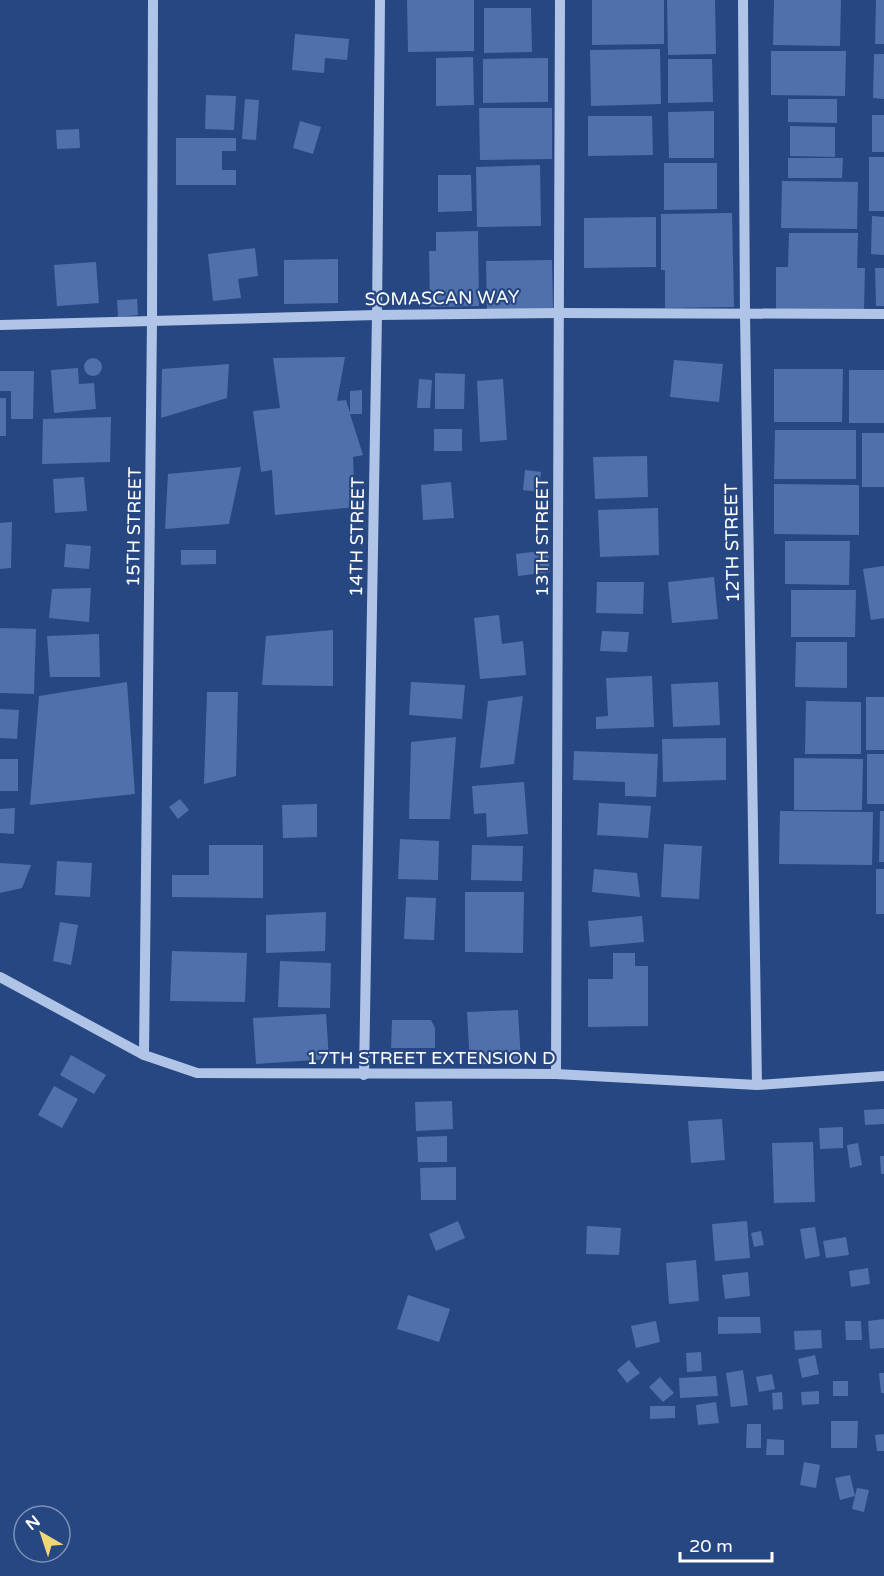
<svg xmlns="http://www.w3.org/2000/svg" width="884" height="1576" font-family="'Varela Round',sans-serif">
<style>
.building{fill:#5070ab}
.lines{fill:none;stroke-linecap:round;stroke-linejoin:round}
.minor{stroke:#b0c4e7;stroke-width:10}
.labels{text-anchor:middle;stroke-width:4.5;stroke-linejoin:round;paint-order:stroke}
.street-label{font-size:18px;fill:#fff;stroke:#274782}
</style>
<rect width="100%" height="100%" fill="#274782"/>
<g class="building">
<polygon points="407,0 474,0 474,51 408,52"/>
<polygon points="592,0 664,0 664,44 592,45"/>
<polygon points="667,0 715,0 716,54 668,55"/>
<polygon points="774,0 841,0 840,46 773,45"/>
<polygon points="876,0 884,0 884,44 875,44"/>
<polygon points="484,8 531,8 532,52 484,53"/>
<polygon points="295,34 349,39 347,60 325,58 324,73 292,70"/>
<polygon points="660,49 661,104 591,106 590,50"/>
<polygon points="771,51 846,51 845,96 771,95"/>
<polygon points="874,54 884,54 884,99 873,98"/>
<polygon points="473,57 474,105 436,106 436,58"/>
<polygon points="548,58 548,102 483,103 483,59"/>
<polygon points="668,59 712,59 713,102 668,103"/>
<polygon points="206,95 236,96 234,130 205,129"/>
<polygon points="245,99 259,100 256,140 242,139"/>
<polygon points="788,99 837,99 837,123 788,122"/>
<polygon points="479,108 552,108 552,159 480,160"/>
<polygon points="714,111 714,158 669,158 668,112"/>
<rect x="872" y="115" width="12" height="37"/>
<polygon points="588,116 652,116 653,155 588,156"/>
<polygon points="300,121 321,127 313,154 293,148"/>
<polygon points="790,126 835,127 835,157 790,156"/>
<polygon points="79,129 80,148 57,149 56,130"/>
<polygon points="176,138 236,138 236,151 222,151 222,170 236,170 236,185 176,185"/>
<rect x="869" y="157" width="15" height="54"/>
<polygon points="788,158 843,158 842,178 788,178"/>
<polygon points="664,163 717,163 717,209 664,210"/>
<polygon points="540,165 541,226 477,227 476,167"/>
<polygon points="438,175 471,175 472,211 438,212"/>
<polygon points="782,181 858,182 857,229 781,228"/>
<polygon points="732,213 734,307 665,308 665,270 661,270 661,214"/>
<polygon points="872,216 884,217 884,255 871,254"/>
<polygon points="656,217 656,267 584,268 584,218"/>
<polygon points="478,231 479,306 430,307 429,251 436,251 436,232"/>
<polygon points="789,233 858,233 857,268 865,268 864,310 776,309 776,267 788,267"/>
<polygon points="255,248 258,276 238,279 241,298 213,301 208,254"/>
<polygon points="338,259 338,303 284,304 284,260"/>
<polygon points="552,260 553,310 487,311 486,261"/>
<polygon points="96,262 99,303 57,306 54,265"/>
<polygon points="875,268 884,268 884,306 876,306"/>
<polygon points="137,299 138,315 118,317 117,300"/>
<polygon points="345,357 337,401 346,400 350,413 350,391 362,390 362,414 350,414 363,455 353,457 355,507 275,515 272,470 261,472 253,411 280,408 273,358"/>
<circle cx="93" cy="367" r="9"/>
<polygon points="674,360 723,364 719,402 670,397"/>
<polygon points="229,364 227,398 161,418 162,369"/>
<polygon points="78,368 79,384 94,383 96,409 54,413 51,370"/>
<polygon points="774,369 843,369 842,422 774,422"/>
<rect x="849" y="370" width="35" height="53"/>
<polygon points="0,371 34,371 33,419 11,419 11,391 0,391"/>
<polygon points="435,373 465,374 464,409 435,409"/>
<polygon points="419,379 432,380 430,408 417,408"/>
<polygon points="503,379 507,440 480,442 477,381"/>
<rect x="0" y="398" width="6" height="38"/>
<polygon points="111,417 110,462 42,464 43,419"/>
<rect x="434" y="429" width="28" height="22"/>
<polygon points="775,430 856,430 856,479 774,479"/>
<rect x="862" y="433" width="22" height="54"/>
<polygon points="647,456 648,497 595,499 593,457"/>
<polygon points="241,467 229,524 165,529 168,474"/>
<polygon points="525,470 541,472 539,492 523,490"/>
<polygon points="84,477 87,511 55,513 53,479"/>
<polygon points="451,482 454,518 423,520 421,485"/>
<polygon points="774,484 859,485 859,535 774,534"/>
<polygon points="658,508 659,555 600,557 598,510"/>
<polygon points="12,522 11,568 0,569 0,523"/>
<polygon points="785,541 850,541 849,585 785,584"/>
<polygon points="66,544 91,546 89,569 64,567"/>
<polygon points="181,550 216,550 216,564 181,565"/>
<polygon points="548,550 550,572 518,576 516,554"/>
<polygon points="884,566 884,618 871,620 863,569"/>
<polygon points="714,577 718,619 672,623 668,582"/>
<polygon points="597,582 644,582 643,614 596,613"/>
<polygon points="91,588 89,622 49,618 52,589"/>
<polygon points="791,590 856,590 855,637 791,637"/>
<polygon points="499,615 502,644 523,641 526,675 480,679 474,618"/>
<polygon points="0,628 36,629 34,694 0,693"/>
<polygon points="333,630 333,686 262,685 266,636"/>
<polygon points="602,631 629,632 627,652 600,651"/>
<polygon points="99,634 100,677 50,677 47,636"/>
<polygon points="796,642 847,642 847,688 795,687"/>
<polygon points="652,676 654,727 596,729 596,717 608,716 606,678"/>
<polygon points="127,682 135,794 30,805 39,696"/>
<polygon points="411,682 465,685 462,719 409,715"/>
<polygon points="718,682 720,725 673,727 671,684"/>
<polygon points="207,692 238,692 236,776 204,784"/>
<polygon points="523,696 514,764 480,768 488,701"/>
<rect x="866" y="697" width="18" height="53"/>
<polygon points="806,701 861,702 861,754 805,754"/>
<polygon points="0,709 19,710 17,739 0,738"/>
<polygon points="456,737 450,819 409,819 411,742"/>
<polygon points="726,738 726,780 663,782 662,739"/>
<polygon points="574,751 658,754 656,797 625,796 625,782 573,780"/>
<rect x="867" y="754" width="17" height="50"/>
<polygon points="794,758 863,759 862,810 794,810"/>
<rect x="0" y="759" width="18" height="32"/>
<polygon points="524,782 528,834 487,837 486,813 474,814 472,786"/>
<polygon points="180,799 189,810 178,819 169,807"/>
<polygon points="599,803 651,806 648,838 597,835"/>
<polygon points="317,804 317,837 283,838 282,805"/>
<polygon points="15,808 14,834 0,833 0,809"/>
<polygon points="780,811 873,812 872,865 779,864"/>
<polygon points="880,811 884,811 884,862 879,862"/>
<polygon points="400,839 439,841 438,880 398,879"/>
<polygon points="664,844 702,846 699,899 661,897"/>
<polygon points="209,845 263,845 263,898 172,897 172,875 209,875"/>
<polygon points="472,845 523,846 522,881 471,880"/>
<polygon points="57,861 92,863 90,897 55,895"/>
<polygon points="0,863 31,865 22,888 0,893"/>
<polygon points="594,869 637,873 640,897 592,892"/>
<rect x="876" y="869" width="8" height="45"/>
<polygon points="465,892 524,892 523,953 465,952"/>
<polygon points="406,897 436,898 434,940 404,939"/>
<polygon points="326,912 325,951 266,953 266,915"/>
<polygon points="642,916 644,942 590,947 588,921"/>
<polygon points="60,922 78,925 71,965 53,961"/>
<polygon points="172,951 247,953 245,1002 170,1001"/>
<polygon points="613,953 635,953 635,966 648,966 648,1026 588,1027 588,979 613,979"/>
<polygon points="280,961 331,963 330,1008 278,1007"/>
<polygon points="518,1010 521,1062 470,1065 467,1012"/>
<polygon points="326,1014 329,1059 256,1064 253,1018"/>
<polygon points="392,1020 431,1020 435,1028 435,1048 391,1048"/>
<polygon points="71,1055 106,1075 94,1094 60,1075"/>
<polygon points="54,1086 78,1099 62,1128 38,1115"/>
<polygon points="452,1101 453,1129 416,1131 415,1102"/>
<polygon points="884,1109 884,1124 865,1125 864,1110"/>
<polygon points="722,1119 725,1160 691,1163 688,1121"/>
<polygon points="843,1127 843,1148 820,1149 819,1128"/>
<polygon points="447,1136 447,1162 418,1162 417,1137"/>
<polygon points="813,1142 815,1202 774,1203 772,1143"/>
<polygon points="858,1143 862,1165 850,1168 847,1145"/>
<polygon points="880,1156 884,1156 884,1174 881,1174"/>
<polygon points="456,1167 456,1200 421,1200 420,1168"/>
<polygon points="458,1221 465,1238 436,1251 429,1234"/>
<polygon points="747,1221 750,1258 715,1261 712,1224"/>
<polygon points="587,1226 621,1228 619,1255 586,1254"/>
<polygon points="815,1227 820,1256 805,1259 800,1229"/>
<polygon points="761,1231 764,1245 754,1247 751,1233"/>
<polygon points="846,1237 849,1255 826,1258 823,1241"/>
<polygon points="696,1260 699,1301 669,1304 666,1263"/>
<polygon points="868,1268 870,1284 851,1287 849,1271"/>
<polygon points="748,1272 750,1296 725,1299 722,1275"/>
<polygon points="408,1295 450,1309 439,1342 397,1329"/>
<polygon points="718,1317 760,1317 761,1333 718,1334"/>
<polygon points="884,1319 884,1348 870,1349 868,1321"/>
<polygon points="656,1321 660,1342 636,1348 631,1326"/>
<polygon points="845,1321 861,1321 862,1340 846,1340"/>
<polygon points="821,1330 822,1348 795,1350 794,1331"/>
<polygon points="701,1352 702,1371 687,1372 686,1353"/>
<polygon points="815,1355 819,1374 802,1378 798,1359"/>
<polygon points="629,1360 640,1373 627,1383 617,1370"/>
<polygon points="743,1370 748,1405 731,1407 726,1373"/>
<polygon points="879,1373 884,1373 884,1393 881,1393"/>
<polygon points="772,1374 775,1389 759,1392 756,1377"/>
<polygon points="716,1376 718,1396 680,1398 679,1378"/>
<polygon points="660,1377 674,1393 663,1402 649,1387"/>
<rect x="833" y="1381" width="15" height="15"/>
<polygon points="819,1391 819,1404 802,1405 801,1392"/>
<polygon points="782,1392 783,1409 773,1410 772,1393"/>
<polygon points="716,1402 719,1423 698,1425 696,1405"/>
<polygon points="650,1406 675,1406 675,1418 650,1419"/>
<polygon points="831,1421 858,1421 857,1448 831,1448"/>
<polygon points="747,1424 761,1424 761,1448 746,1448"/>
<polygon points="884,1434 884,1451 877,1451 875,1435"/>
<polygon points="767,1439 784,1440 784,1455 766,1455"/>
<polygon points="804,1462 820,1465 816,1488 800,1485"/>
<polygon points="850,1475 855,1496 857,1488 869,1490 864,1512 852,1509 855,1496 840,1500 835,1478"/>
</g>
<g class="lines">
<g class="minor">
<polyline points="743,0 745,314 757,1085"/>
<polyline points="0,325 377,315 560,313 884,314"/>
<polyline points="0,977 144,1055 197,1073 556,1074 757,1085 884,1076"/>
<polyline points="144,1055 152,321 153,0"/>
<polyline points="556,1074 560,0"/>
<polyline points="364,1075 377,315 380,0"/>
</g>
</g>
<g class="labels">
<g class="street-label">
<text transform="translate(442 298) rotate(-1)" y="6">SOMASCAN WAY</text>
<text transform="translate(134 527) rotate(-89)" y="6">15TH STREET</text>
<text transform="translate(357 537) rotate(-89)" y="6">14TH STREET</text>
<text transform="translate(542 537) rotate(-90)" y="6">13TH STREET</text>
<text transform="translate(732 543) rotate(-91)" y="6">12TH STREET</text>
<text x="431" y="1064">17TH STREET EXTENSION D</text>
</g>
</g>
<g transform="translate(42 1534) rotate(321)"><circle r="28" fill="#274782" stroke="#7d91b4" stroke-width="1.5"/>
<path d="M0-4.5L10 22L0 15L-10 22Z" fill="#efd775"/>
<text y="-9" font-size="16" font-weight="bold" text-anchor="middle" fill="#ffffff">N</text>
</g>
<path d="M680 1552v9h92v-9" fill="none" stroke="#ffffff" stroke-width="3"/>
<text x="689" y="1552" font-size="18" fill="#ffffff" stroke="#274782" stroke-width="4.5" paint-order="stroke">20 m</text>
</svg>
